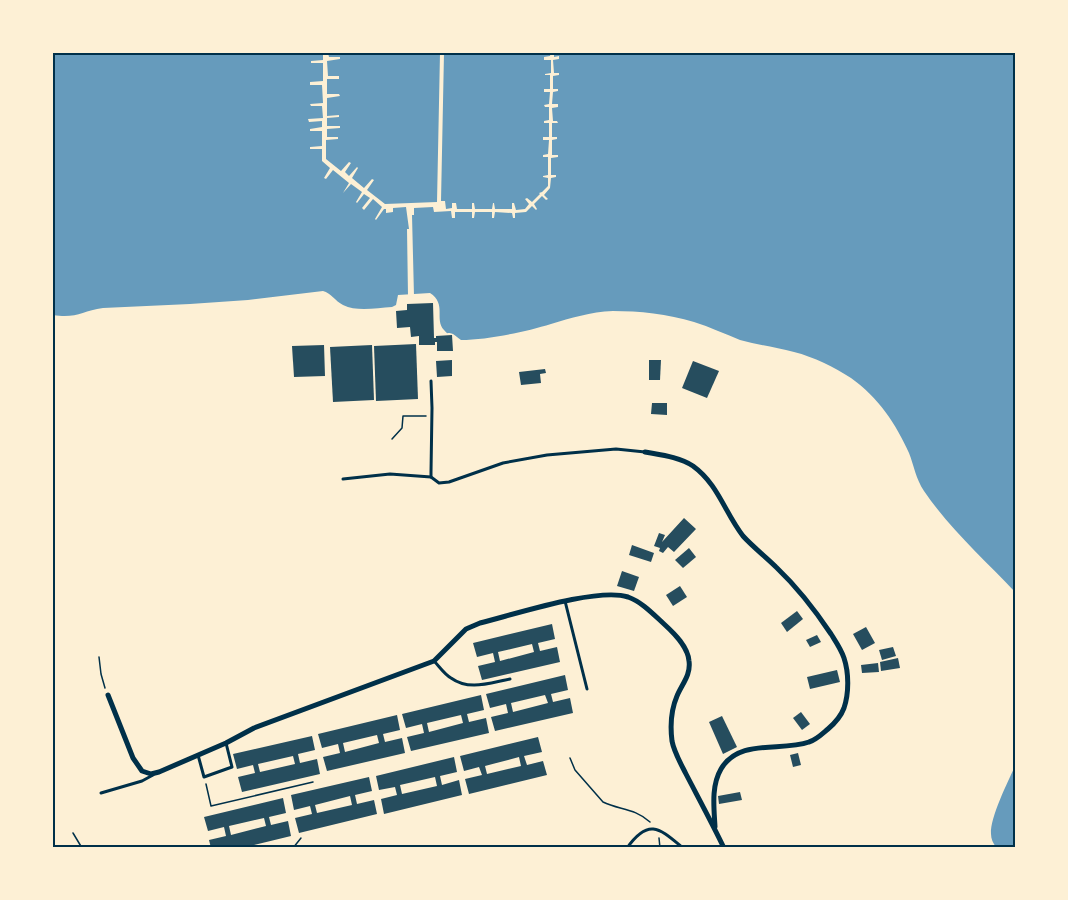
<svg xmlns="http://www.w3.org/2000/svg" width="1068" height="900" font-family="'Noto Sans',sans-serif">
<style>
.water{fill:#669bbc}
.pier{fill:#fdf0d5}
.building{fill:#264d5e;fill-rule:evenodd}
.lines{fill:none;stroke-linecap:round;stroke-linejoin:round}
.path{stroke:#003049;stroke-width:1.5}
.service{stroke:#003049;stroke-width:3}
.minor{stroke:#003049;stroke-width:5}
.neatline{fill:none;stroke:#003049;stroke-width:2}
</style>
<rect width="100%" height="100%" fill="#fdf0d5"/>
<g class="water">
<path d="M52,53H1015V592C984,559 950,529 924,491C916,479 914,466 909,453C896,424 878,397 851,378C834,367 814,357 794,352C776,347 758,345 740,340C725,334 710,327 694,322C668,314 639,311 613,311C590,312 571,318 551,324C525,332 487,340 461,340C458,338 456,336 453,334C446,331 449,336 444,330C434,319 447,304 430,293L398,295L396,305L392,307C376,308 357,312 343,305C335,301 331,293 323,291L248,300L190,304L103,308C82,311 76,319 53,315Z"/>
<path d="M1015,766V847H996C993,843 991,839 991,834C990,817 1008,782 1015,766Z"/>
</g>
<polygon class="pier" points="551,52 554,53 554,57 559,56 559,59 553,60 554,73 559,73 559,75 553,76 553,89 558,89 558,91 553,92 552,104 558,104 558,107 552,108 553,121 557,121 558,123 552,123 552,137 557,137 557,139 552,140 552,155 558,155 558,157 551,158 551,175 556,175 556,177 551,178 550,188 544,195 548,199 546,200 542,196 534,204 537,209 536,210 532,206 526,212 515,213 515,218 513,218 512,213 495,212 494,218 492,218 492,212 475,212 474,218 472,218 472,212 455,212 455,218 452,218 451,211 434,212 433,207 414,208 414,215 412,215 414,296 408,296 407,229 409,229 406,207 393,208 393,212 386,213 386,209 384,209 376,220 375,219 382,207 373,199 364,210 362,208 370,198 364,194 357,203 356,202 362,192 351,184 343,193 349,183 333,170 326,179 324,178 330,168 322,161 322,149 310,149 310,147 322,146 322,131 310,131 310,129 322,127 322,121 309,122 308,119 323,118 322,106 311,106 310,104 323,103 322,85 310,85 310,82 323,81 323,63 311,63 311,61 323,60 323,53 328,53 329,57 340,57 340,59 327,61 328,76 339,76 339,79 327,79 327,94 339,94 340,96 327,98 327,116 339,115 339,117 327,118 327,126 340,126 340,128 327,129 327,137 338,137 338,139 326,140 326,159 341,171 349,162 351,163 345,172 349,176 357,167 358,168 352,178 364,188 372,179 374,180 367,190 385,204 437,202 440,53 444,53 441,201 445,201 446,209 452,208 452,203 456,203 457,209 472,209 472,203 474,203 475,209 492,209 493,203 494,203 495,209 512,209 512,203 514,203 516,210 525,209 529,204 525,199 527,198 532,202 540,194 539,193 542,192 548,186 548,178 543,177 543,176 548,175 548,157 543,157 543,155 548,154 549,140 543,140 543,137 549,137 549,123 544,123 544,121 549,120 549,107 545,107 544,105 549,104 550,92 544,92 544,89 550,89 550,75 545,75 545,74 551,73 551,60 544,60 544,57 550,56"/>
<g class="building">
<polygon points="433,303 434,338 436,338 436,336 452,335 453,351 437,351 437,342 435,342 435,345 419,345 419,336 411,337 410,327 397,328 396,311 407,310 407,304"/>
<polygon points="416,344 418,399 376,401 374,346"/>
<polygon points="324,345 325,376 294,377 292,346"/>
<polygon points="372,345 374,400 333,402 330,347"/>
<polygon points="452,360 452,376 437,377 436,361"/>
<polygon points="649,360 661,360 660,380 649,380"/>
<polygon points="693,361 719,371 707,398 682,388"/>
<polygon points="545,369 546,373 540,374 541,383 521,385 519,372"/>
<polygon points="652,403 667,403 667,415 651,414"/>
<polygon points="684,518 696,529 674,552 668,547 663,553 659,551 660,548 654,546 659,533 665,535 662,542"/>
<polygon points="632,545 654,553 651,562 629,555"/>
<polygon points="689,548 696,557 683,568 675,560"/>
<polygon points="622,571 639,577 634,591 617,586"/>
<polygon points="680,586 687,597 673,606 666,595"/>
<polygon points="797,611 803,619 787,632 781,623"/>
<path d="M552,624L555,639L538,643L540,651L557,647L560,662L482,680L478,666L495,662L493,653L477,657L473,643ZM532,644L534,652L500,661L498,652Z"/>
<polygon points="866,627 875,643 862,650 853,634"/>
<polygon points="817,635 821,642 810,647 806,640"/>
<polygon points="893,647 896,656 882,660 879,650"/>
<polygon points="898,658 900,668 881,671 880,662"/>
<polygon points="878,663 879,672 862,673 861,665"/>
<polygon points="837,670 840,682 810,689 807,677"/>
<path d="M565,675L568,690L551,694L553,702L570,698L573,713L495,731L491,717L508,713L506,704L490,708L486,694ZM545,695L548,703L513,712L511,703Z"/>
<path d="M481,695L484,710L467,714L469,722L486,718L489,733L411,751L407,737L424,733L422,724L406,728L402,714ZM461,715L463,723L429,732L427,723Z"/>
<polygon points="801,712 810,724 802,730 793,718"/>
<path d="M397,715L400,730L383,734L385,742L402,738L405,753L327,771L323,757L340,753L338,744L322,748L318,734ZM377,735L379,743L345,752L343,743Z"/>
<polygon points="722,716 737,747 723,754 709,722"/>
<path d="M312,736L315,750L298,754L300,763L317,759L320,774L242,792L238,777L255,773L253,765L237,769L233,754ZM293,756L295,764L260,772L258,764Z"/>
<path d="M538,737L542,752L524,756L527,765L543,761L547,775L469,794L465,779L482,775L479,767L464,771L460,756ZM519,757L521,766L487,774L485,766Z"/>
<polygon points="798,753 801,765 793,767 790,755"/>
<path d="M454,757L457,772L440,776L442,785L459,780L462,795L384,814L381,799L397,795L395,787L379,790L376,776ZM435,777L437,786L402,794L400,785Z"/>
<path d="M369,777L372,791L355,795L357,804L374,800L377,814L299,833L295,818L312,814L310,806L294,810L291,795ZM350,796L352,805L317,813L315,805Z"/>
<polygon points="740,792 742,800 719,804 718,796"/>
<path d="M283,798L286,813L269,817L271,825L288,821L291,836L242,848H211L209,840L226,836L224,827L208,831L204,817ZM264,818L266,826L231,835L229,826Z"/>
</g>
<g class="lines">
<g class="path">
<polyline points="392,439 402,428 403,416 426,416"/>
<polyline points="99,657 101,674 105,688"/>
<path d="M570,758L575,770L603,802C619,810 635,808 650,822"/>
<polyline points="206,784 211,806 313,782"/>
<polyline points="73,833 82,848"/>
<polyline points="659,838 660,848"/>
<polyline points="293,848 301,838"/>
</g>
<g class="service">
<polyline points="431,381 432,408 431,472 431,477 439,483 449,482 503,463 547,455 616,449 645,452"/>
<polyline points="343,479 390,474 431,477"/>
<polyline points="565,601 587,689"/>
<path d="M434,661C439,666 444,674 451,678C469,691 489,683 510,679"/>
<polyline points="198,755 204,777 232,767 226,743"/>
<polyline points="101,793 142,781 153,775"/>
<path d="M627,848C649,817 660,829 683,848"/>
</g>
<g class="minor">
<path d="M645,452C661,455 679,457 693,466C718,484 725,513 743,536C753,547 766,557 776,567C797,587 815,610 831,634C836,642 841,649 844,658C849,673 849,693 844,708C841,716 835,723 828,729C822,734 816,740 809,742C781,752 739,738 721,769C711,786 714,808 715,827"/>
<path d="M108,695L133,758L142,771L151,774L159,772L226,743L254,728L434,661L466,629L480,623C513,615 597,587 628,597C642,602 653,614 664,624C675,634 688,647 689,661C691,675 682,684 677,696C671,710 670,725 672,741C674,752 681,764 686,774C699,799 712,823 724,848"/>
</g>
</g>
<rect width="1068" height="900" fill="none" stroke="#fdf0d5" stroke-width="108"/>
<rect x="54" y="54" width="960" height="792" class="neatline"/>
</svg>
